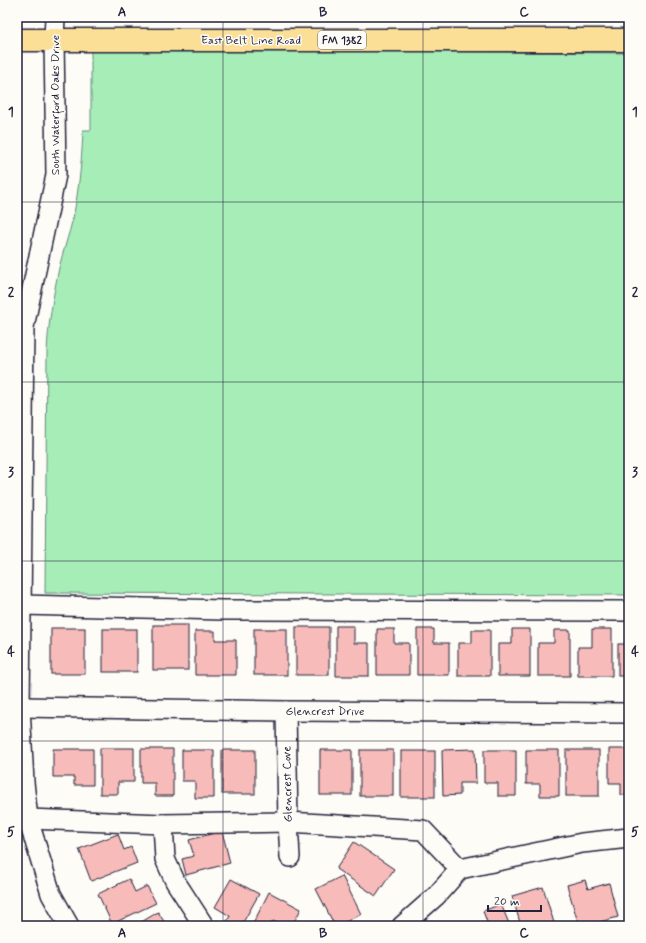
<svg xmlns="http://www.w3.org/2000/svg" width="646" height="943" font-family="Mynerve,sans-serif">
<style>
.green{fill:#a7edb8;stroke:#64887a}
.building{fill:#f7bbb9;stroke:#22223b}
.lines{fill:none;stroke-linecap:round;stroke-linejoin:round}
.minor-casing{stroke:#22223b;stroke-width:22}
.major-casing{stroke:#22223b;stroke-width:25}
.minor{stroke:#fdfcf7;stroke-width:19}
.major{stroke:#fbdf96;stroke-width:22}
.grid{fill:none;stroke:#22223b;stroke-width:1;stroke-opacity:0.55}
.labels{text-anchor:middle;stroke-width:3;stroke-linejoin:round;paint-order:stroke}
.shield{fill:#fdfcf7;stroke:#646373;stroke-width:1}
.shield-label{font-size:11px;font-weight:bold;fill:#22223b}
.street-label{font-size:12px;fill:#22223b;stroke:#fdfcf7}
.neatline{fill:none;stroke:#22223b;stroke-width:1.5}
.grid-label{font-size:13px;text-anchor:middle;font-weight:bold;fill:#22223b}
</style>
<rect width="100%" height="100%" fill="#fdfcf7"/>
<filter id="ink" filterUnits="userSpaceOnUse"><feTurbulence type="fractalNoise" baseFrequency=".025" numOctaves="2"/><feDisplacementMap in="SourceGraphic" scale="8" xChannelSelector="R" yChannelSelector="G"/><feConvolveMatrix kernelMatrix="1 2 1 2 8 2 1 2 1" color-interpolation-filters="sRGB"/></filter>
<g filter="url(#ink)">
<path class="green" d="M91,49L629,53V595L45,593L47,353C48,324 53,297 59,268C63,251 69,235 73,218C79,189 82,159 83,130H91Z"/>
<g class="building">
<rect x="153" y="625" width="35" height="45"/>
<polygon points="336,626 354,626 354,643 369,643 369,676 336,676"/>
<rect x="296" y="627" width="33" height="48"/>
<rect x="51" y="628" width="34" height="46"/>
<rect x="103" y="629" width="34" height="43"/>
<rect x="254" y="629" width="33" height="46"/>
<polygon points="377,629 394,629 394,643 409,643 409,675 377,675"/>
<polygon points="417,629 434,629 434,643 449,643 449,675 417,675"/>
<polygon points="512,629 530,629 530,676 498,676 498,644 512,644"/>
<polygon points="592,629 612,629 612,676 578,676 578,647 592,647"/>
<polygon points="472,630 490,630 490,676 458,676 458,643 472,643"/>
<polygon points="554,630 570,630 570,676 538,676 538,643 554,643"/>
<polygon points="195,631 215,631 215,640 236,640 236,675 195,675"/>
<rect x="618" y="644" width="11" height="32"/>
<polygon points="100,748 134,748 134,782 118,782 118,794 100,794"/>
<polygon points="53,749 93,749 93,785 74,785 74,777 53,777"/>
<polygon points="141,749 173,749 173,796 155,796 155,783 141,783"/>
<polygon points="475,749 476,783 460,783 460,795 443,796 442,750"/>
<polygon points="609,749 629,749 629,795 621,795 621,783 609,783"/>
<polygon points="182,750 214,750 214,798 195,798 195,781 182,781"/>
<rect x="222" y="750" width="33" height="44"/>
<rect x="320" y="750" width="32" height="45"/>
<rect x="360" y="750" width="33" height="46"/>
<polygon points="484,750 516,750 516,796 498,796 498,783 484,783"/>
<polygon points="526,750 559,750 559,796 540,796 540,784 526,784"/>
<rect x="566" y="750" width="33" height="46"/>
<rect x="401" y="751" width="34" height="46"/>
<polygon points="222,831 230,863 186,875 182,859 194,856 189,840"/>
<polygon points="118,834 124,850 131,847 137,863 91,881 79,849"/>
<polygon points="354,842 394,869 376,896 336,869"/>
<polygon points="342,876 361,914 338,926 335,926 316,889"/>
<polygon points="129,879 135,892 147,886 156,903 112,924 98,894"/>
<polygon points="231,879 259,894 241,926 224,926 230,916 215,907"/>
<polygon points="585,880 588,889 609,883 618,917 585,926 579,926 567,885"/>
<polygon points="543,887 555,926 521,926 512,896"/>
<polygon points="269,892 301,909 292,926 284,926 273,921 270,926 252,926"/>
<polygon points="501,904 510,926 485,926 488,925 483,911"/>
<polygon points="158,912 167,926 135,926"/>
</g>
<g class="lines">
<g class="minor-casing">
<g id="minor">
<polyline points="55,17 54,40 56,175 24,327 20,707 24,782 28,819 51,894 69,926"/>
<polyline points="22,605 223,610 629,611"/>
<polyline points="20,707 286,711 629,713"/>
<polyline points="286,711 288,822 290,857"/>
<polyline points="17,822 28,819 163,824 288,822 423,830 460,869 582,843 629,838"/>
<polyline points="163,824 165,859 175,881 204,926"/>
<polyline points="402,926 436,896 460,869"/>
</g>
</g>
<g class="major-casing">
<polyline id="major" points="17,40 629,40"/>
</g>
<use href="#minor" class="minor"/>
<use href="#major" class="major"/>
</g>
</g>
<path class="grid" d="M223,17V926M423,17V926M17,202H629M17,382H629M17,561H629M17,741H629"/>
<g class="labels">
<rect class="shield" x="318" y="31" width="48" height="18" rx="3"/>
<g class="shield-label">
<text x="342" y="44">FM 1382</text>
</g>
<g class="street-label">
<text x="251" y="44">East Belt Line Road</text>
<text transform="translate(55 105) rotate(-90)" y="4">South Waterford Oaks Drive</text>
<text x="325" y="715">Glencrest Drive</text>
<text transform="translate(287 784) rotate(-91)" y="4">Glencrest Cove</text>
</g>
</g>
<rect width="646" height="943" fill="none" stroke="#fdfcf7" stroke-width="44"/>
<path d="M488 905v6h53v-6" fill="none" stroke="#22223b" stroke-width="2"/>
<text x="494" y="905" font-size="12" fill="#22223b" stroke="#fdfcf7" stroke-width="3" paint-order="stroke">20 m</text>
<rect x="22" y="22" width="602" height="899" class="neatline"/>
<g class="grid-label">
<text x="122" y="16">A</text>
<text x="323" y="16">B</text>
<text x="524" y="16">C</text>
<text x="11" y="116">1</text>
<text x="635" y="116">1</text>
<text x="11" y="296">2</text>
<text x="635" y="296">2</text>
<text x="11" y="476">3</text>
<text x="635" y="476">3</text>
<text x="11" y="656">4</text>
<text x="635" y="656">4</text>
<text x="11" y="836">5</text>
<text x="635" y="836">5</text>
<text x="122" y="937">A</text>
<text x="323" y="937">B</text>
<text x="524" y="937">C</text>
</g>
</svg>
